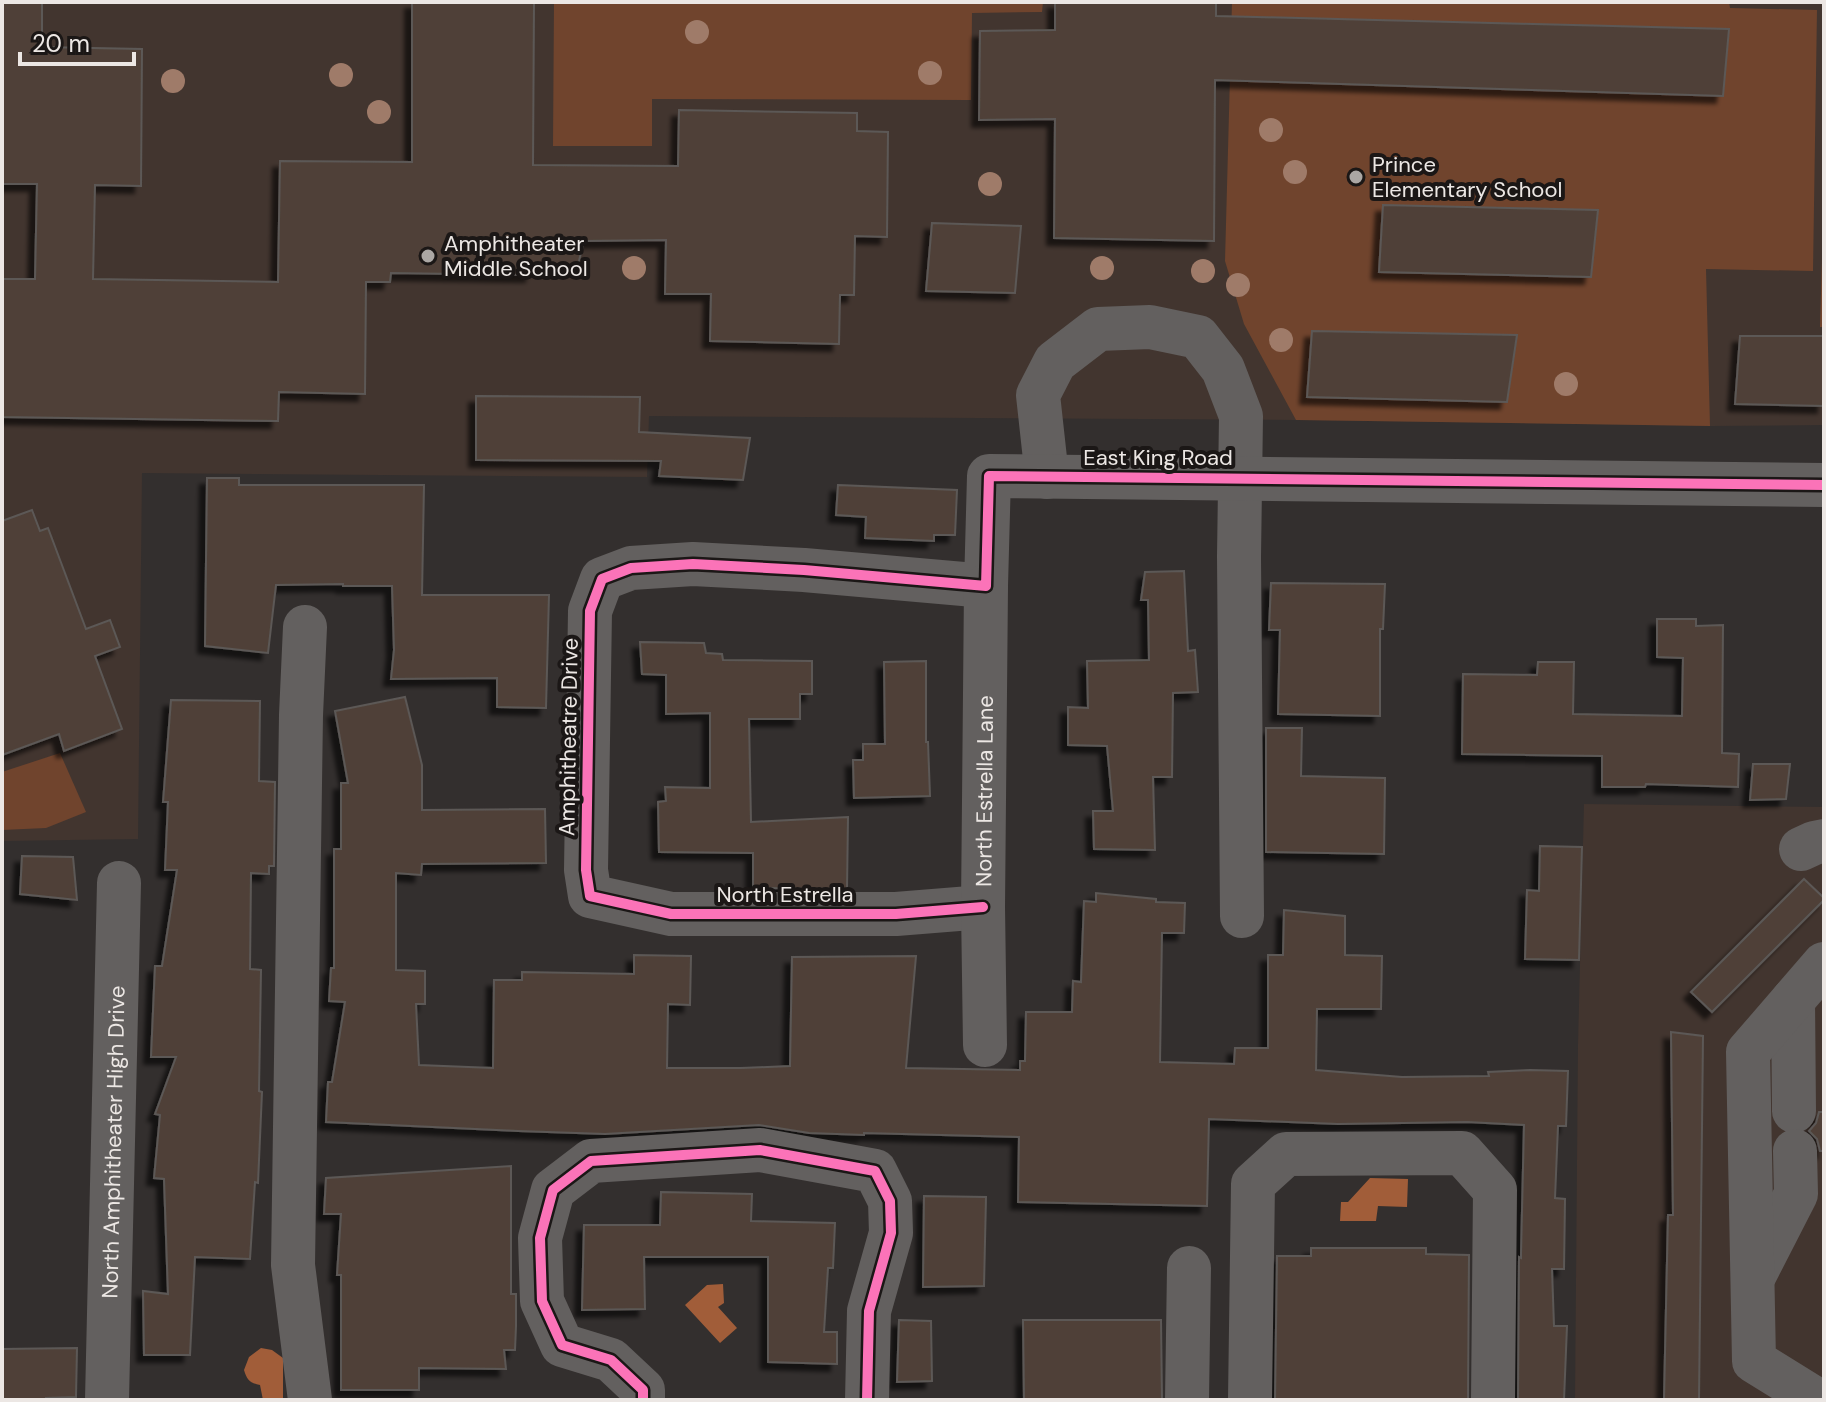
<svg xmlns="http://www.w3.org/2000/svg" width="1826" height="1402" font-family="'DM Sans',sans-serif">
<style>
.built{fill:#42352f}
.green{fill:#70442d}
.water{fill:#a15d39}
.building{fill:#4f4138;stroke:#5c5856;stroke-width:2;filter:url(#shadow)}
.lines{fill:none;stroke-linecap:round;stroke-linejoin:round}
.minor{stroke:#63605f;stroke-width:44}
.cycleway-casing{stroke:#1b1716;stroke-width:15}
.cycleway{stroke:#fb73b8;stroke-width:10}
.tree{fill:#9f7b69}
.poi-dot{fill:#aba7a4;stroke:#1b1716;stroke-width:3}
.labels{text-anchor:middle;stroke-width:8;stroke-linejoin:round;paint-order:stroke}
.poi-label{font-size:22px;fill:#ece7e4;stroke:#1b1716;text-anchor:start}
.street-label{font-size:22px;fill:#ece7e4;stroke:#1b1716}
</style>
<defs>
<filter id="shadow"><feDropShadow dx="-7" dy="7" stdDeviation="2" flood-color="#0009"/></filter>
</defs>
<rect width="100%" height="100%" fill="#332f2e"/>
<g class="built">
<polygon points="2,2 1824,2 1824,425 1710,426 1296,420 649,416 647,477 142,473 138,839 2,841"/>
<polygon points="1584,804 1824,807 1824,1400 1575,1400 1578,1045"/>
</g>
<g class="green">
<polygon points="554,2 1043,2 1042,12 972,13 971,100 652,99 652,146 553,146"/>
<polygon points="1232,2 1729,2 1730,8 1817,10 1813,271 1706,269 1710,426 1296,420 1244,324 1225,261"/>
<polygon points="1823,223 1824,223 1824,327 1820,327"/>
<polygon points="60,753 86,812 46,828 2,830 2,772"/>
</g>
<g class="water">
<polygon points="1370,1178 1408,1179 1407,1207 1378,1206 1376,1221 1340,1221 1341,1202 1348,1202"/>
<polygon points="723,1284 724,1303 718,1307 737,1328 720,1343 685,1305 707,1285"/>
<path d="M261,1348L272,1350L283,1358V1400H263L260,1385C250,1383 247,1380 244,1370L249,1357Z"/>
</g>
<g class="building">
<polygon points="2,2 42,2 42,47 142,49 141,186 95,185 93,279 278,282 280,161 412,162 412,2 534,2 533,165 678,166 679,110 857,113 857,131 888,132 887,237 855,236 854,295 840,295 839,344 710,341 711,294 665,294 666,240 584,241 578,265 533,266 532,275 391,273 390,282 366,282 365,394 279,392 278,421 2,417 2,279 35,279 37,184 2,184"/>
<polygon points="1055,2 1216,2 1216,16 1729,29 1723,96 1215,80 1214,241 1054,238 1055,119 979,120 980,31 1055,30"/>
<polygon points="1383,205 1598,210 1591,277 1379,272"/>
<polygon points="932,223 1021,226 1015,293 926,291"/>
<polygon points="1312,331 1517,335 1507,402 1307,397"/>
<polygon points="1740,336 1824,336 1824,406 1735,404"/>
<polygon points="476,396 640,397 639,432 750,438 743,480 659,476 661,461 476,460"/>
<polygon points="207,478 239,478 239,485 424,485 422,595 549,595 546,708 497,707 497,678 391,679 394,650 392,586 343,586 343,584 276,585 268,653 205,646"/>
<polygon points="838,485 957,490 955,535 934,535 934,541 865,538 866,517 836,515"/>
<polygon points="32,510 40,531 48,528 86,629 110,620 120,647 95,656 122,729 64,751 59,734 2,755 2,521"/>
<polygon points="1184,571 1188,651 1195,650 1198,692 1173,693 1172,777 1153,777 1155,850 1094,849 1093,811 1113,811 1107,746 1068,745 1068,707 1088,708 1087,661 1149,660 1148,600 1141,600 1145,572"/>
<polygon points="1271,583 1385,584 1383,629 1380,629 1380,716 1278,714 1280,630 1269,630"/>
<polygon points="1657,619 1696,619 1696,626 1723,625 1722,753 1739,754 1738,787 1646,784 1645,787 1602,787 1602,756 1462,754 1463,674 1537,675 1538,662 1574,662 1573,714 1682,716 1683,658 1657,657"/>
<polygon points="640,642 704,643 706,653 722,654 723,660 812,661 812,694 800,694 800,719 749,719 751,822 848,817 847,889 753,888 753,853 659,852 658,802 666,801 665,787 710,788 710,713 666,714 666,675 642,674"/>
<polygon points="926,661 926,742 928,742 930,796 854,798 853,760 863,760 863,744 885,744 884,662"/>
<polygon points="405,697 422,765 422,810 545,809 546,863 422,864 421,875 396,873 396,970 425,971 425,1004 416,1004 419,1065 493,1068 494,980 522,980 522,972 634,974 634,955 691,956 690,1005 668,1004 667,1068 741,1068 790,1066 792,957 916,956 906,1068 1020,1070 1020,1061 1025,1061 1026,1012 1072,1012 1073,981 1081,982 1084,901 1096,902 1096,893 1156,899 1156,902 1185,903 1184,933 1162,933 1160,1062 1234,1064 1235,1048 1268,1048 1268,955 1283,955 1284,910 1345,916 1345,955 1382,956 1381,1009 1317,1009 1316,1070 1402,1077 1489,1076 1488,1072 1530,1070 1568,1071 1566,1126 1558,1126 1555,1198 1565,1199 1564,1269 1552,1269 1554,1326 1567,1326 1564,1400 1518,1400 1519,1257 1521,1258 1521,1254 1524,1125 1467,1122 1338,1124 1209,1119 1207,1206 1018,1202 1019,1137 864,1133 864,1135 809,1133 759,1125 605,1134 518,1131 326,1122 328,1082 332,1082 345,1002 329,1001 331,968 334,968 334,849 341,849 341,783 348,783 335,711"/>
<polygon points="171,700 260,701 259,781 275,782 274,866 269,866 269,874 251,873 250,969 261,970 259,1091 262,1092 258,1183 255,1182 250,1259 195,1257 190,1355 144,1355 143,1291 168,1294 164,1179 154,1178 160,1115 155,1114 176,1057 151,1057 155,966 162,966 177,870 165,870 168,802 163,802"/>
<polygon points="1266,728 1302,728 1301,776 1385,778 1384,854 1266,852"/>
<polygon points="1753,764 1790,764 1786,799 1750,800"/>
<polygon points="1540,846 1582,847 1579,960 1525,959 1527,890 1539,891"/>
<polygon points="22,856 73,857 77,900 20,894"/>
<polygon points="1804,879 1824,898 1824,900 1712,1012 1691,992"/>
<polygon points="1671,1032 1703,1036 1699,1400 1664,1400 1668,1215 1673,1215"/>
<polygon points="1819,1112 1824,1112 1824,1151 1820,1151 1817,1139 1809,1131 1816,1123"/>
<polygon points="511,1166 511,1294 516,1294 516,1326 515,1350 504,1350 506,1369 419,1368 419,1390 341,1390 341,1275 337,1275 341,1214 324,1214 326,1178"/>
<polygon points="661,1192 752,1194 751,1221 835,1223 833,1268 828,1268 824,1332 837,1332 837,1364 768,1362 768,1257 644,1257 645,1309 582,1310 584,1225 660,1225"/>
<polygon points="924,1196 986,1197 984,1286 923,1287"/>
<polygon points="1311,1248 1426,1248 1426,1254 1469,1255 1468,1400 1275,1400 1277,1256 1311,1256"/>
<polygon points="899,1320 931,1321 932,1381 897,1382"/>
<polygon points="1023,1320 1161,1320 1162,1400 1024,1400"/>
<polygon points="77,1348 76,1397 46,1398 46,1400 2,1400 2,1349"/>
</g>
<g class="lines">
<g class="minor">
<polyline points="1047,477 1038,395 1055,362 1098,329 1150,327 1198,337 1223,369 1241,416 1239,557 1242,916"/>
<polyline points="305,627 301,715 293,1265 310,1400"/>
<polyline points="1801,849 1814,843 1824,841"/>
<polyline points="983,907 896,914 671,914 590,896 586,870 590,611 602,579 631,568 693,564 804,570 986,586 989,476 1824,485"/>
<polyline points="1793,1000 1794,1111"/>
<path id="s1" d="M985,1045L983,907L986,586"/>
<polyline points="1755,1274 1796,1194 1795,1151"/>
<path id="s2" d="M107,1400L119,883"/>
<polyline points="643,1400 643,1390 611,1360 562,1345 542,1301 540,1238 553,1190 591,1161 760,1150 875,1171 890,1201 891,1233 869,1311 867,1400"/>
<polyline points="1187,1400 1189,1268"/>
<polyline points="1250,1400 1253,1184 1286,1154 1462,1153 1495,1190 1493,1400"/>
<polyline points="1817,1400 1754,1361 1748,1052 1824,964"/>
</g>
<g class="cycleway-casing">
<g id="cycleway">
<polyline points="983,907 896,914 671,914 590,896 586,870 590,611 602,579 631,568 693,564 804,570 986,586 989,476 1824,485"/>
<polyline points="643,1400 643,1390 611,1360 562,1345 542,1301 540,1238 553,1190 591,1161 760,1150 875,1171 890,1201 891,1233 869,1311 867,1400"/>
</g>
</g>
<use href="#cycleway" class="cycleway"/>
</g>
<g class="tree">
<circle cx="697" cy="32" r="12"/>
<circle cx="930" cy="73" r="12"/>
<circle cx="341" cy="75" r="12"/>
<circle cx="173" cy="81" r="12"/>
<circle cx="379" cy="112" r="12"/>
<circle cx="1271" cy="130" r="12"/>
<circle cx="1295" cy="172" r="12"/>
<circle cx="990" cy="184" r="12"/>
<circle cx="634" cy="268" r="12"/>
<circle cx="1102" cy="268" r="12"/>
<circle cx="1203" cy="271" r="12"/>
<circle cx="1238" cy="285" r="12"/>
<circle cx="1281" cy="340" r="12"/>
<circle cx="1566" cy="384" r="12"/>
</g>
<g class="poi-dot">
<circle cx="1356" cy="177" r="8"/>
<circle cx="428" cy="256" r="8"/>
</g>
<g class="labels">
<g class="poi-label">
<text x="1372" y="172">Prince<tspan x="1372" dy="25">Elementary School</tspan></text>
<text x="444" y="251">Amphitheater<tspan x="444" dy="25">Middle School</tspan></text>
</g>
<g class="street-label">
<text x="1158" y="465">East King Road</text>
<text transform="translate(568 737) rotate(-89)" y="8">Amphitheatre Drive</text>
<text dy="8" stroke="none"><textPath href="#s1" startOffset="254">North Estrella Lane</textPath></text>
<text x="785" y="902">North Estrella</text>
<text dy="8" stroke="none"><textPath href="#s2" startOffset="258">North Amphitheater High Drive</textPath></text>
</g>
</g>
<rect width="1826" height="1402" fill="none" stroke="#ece7e4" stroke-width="8"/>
<path d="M20 52v12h114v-12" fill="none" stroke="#ece7e4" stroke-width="4"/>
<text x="32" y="52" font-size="24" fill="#ece7e4" stroke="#1b1716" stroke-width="6" paint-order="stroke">20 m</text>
</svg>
